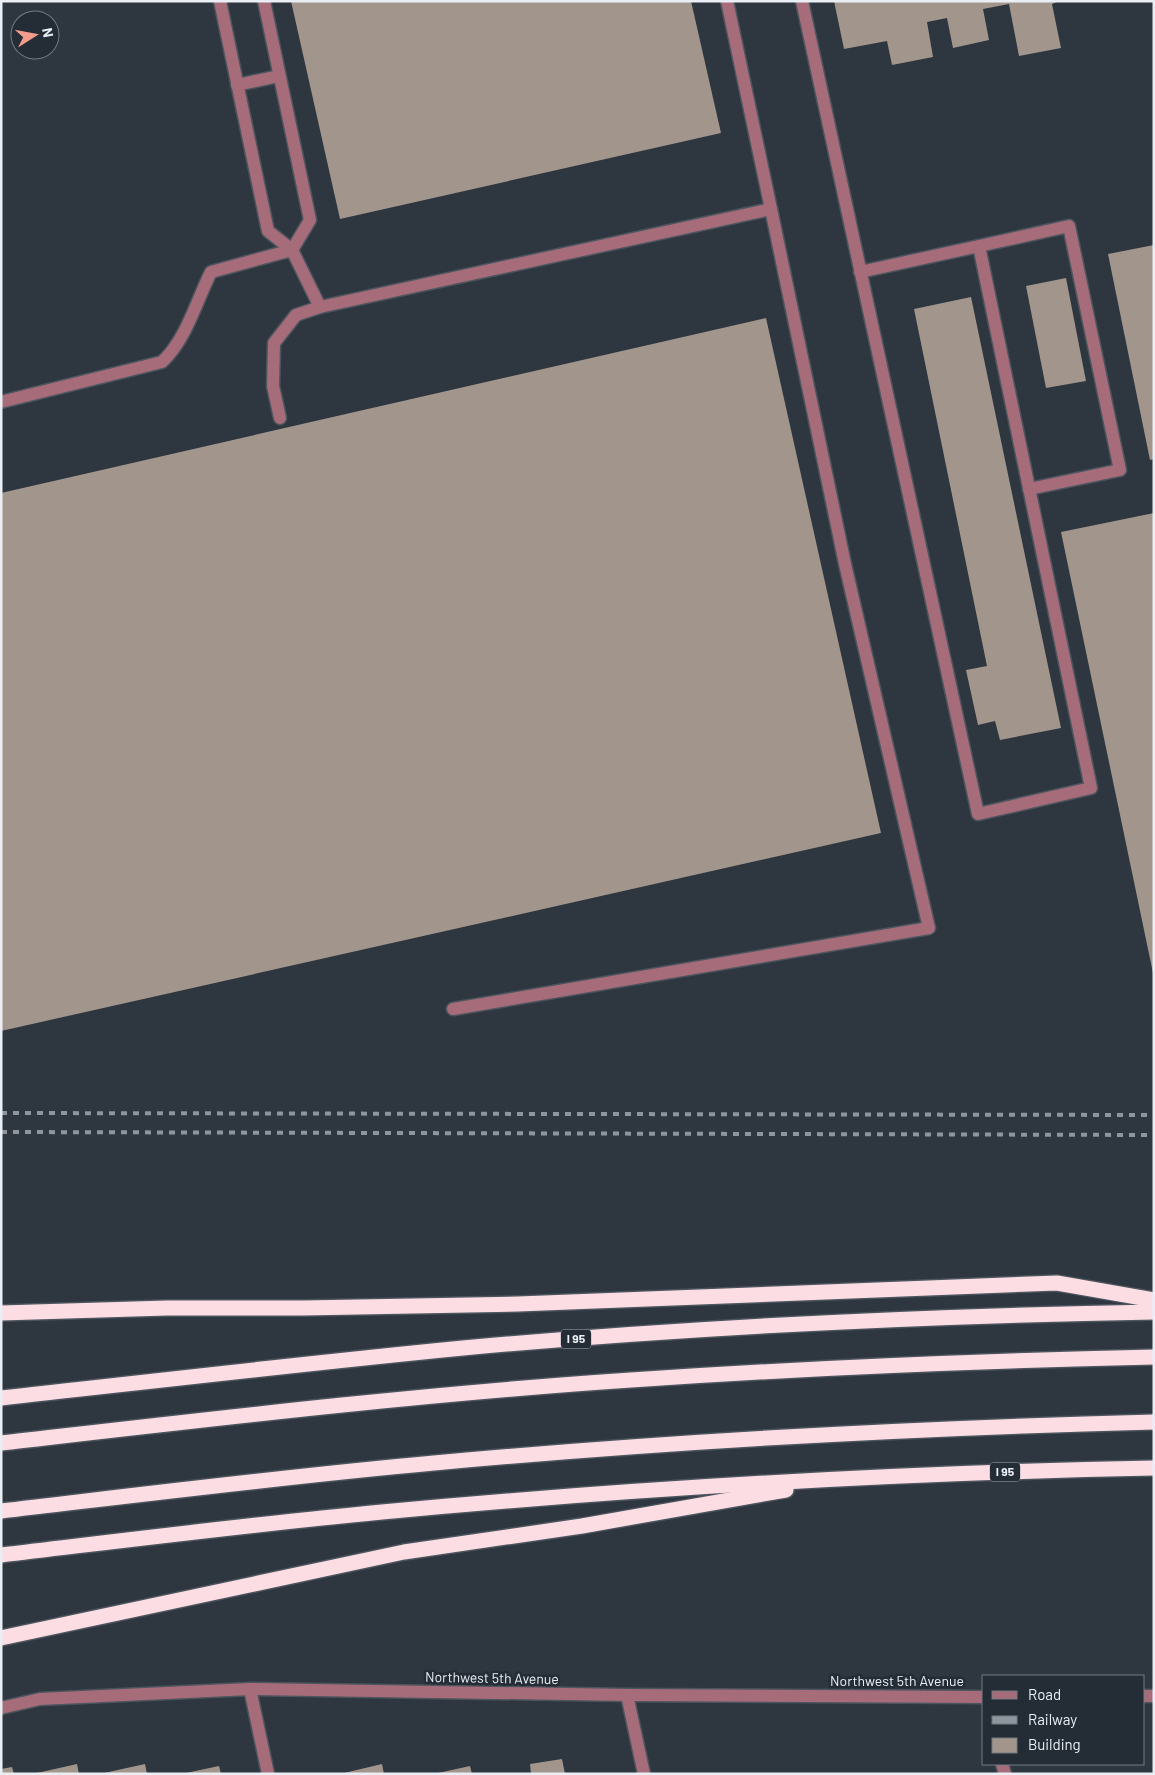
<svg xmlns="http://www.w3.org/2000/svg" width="1155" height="1775" font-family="Barlow,sans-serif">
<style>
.building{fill:#a2968c}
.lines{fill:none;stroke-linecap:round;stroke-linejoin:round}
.minor-casing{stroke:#4c545d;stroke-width:15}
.highway-casing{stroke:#4c545d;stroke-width:18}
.minor{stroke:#a66c79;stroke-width:12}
.highway{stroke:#fbdde3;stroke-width:15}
.rail{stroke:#8f959d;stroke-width:4;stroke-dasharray:6 6;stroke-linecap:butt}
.labels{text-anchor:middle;stroke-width:5;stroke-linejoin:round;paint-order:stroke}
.shield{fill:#242c35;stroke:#afb4bb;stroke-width:1}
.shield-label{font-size:12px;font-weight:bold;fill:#eaeff5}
.street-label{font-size:14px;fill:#eaeff5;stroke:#242c35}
</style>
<rect width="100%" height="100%" fill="#2e3640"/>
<g class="building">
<polygon points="291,1 691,1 721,133 340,219"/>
<polygon points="834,1 1059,1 1052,4 1061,48 1019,56 1009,4 983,9 989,40 953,48 947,18 927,22 933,57 892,65 887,41 844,49"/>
<polygon points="1154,245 1154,459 1150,460 1108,254"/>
<polygon points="1066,278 1086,381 1046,388 1026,286"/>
<polygon points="971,297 1061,728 1000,740 995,721 978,725 966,670 987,666 914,309"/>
<polygon points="766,318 881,833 1,1031 1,493"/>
<polygon points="1154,513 1154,973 1153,973 1061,532"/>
<polygon points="562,1759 565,1774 531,1774 530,1764"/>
<polygon points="77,1764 79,1774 37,1774 37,1773"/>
<polygon points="145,1764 147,1774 104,1774 104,1773"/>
<polygon points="382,1764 384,1774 344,1774 344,1773"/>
<polygon points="219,1766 221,1774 186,1774 186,1773"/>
<polygon points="470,1766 472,1774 438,1774 438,1773"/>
<polygon points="12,1767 14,1774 1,1774 1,1769"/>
</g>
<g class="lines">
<g class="minor-casing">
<g id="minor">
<polyline points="220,1 268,231 292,250 310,220 264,1"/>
<polyline points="802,1 978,814 1091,788 979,246 860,272"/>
<polyline points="237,85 279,76"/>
<polyline points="979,246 1069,226 1120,470 1029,489"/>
<path d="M1,402L162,362C186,340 196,302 211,272L292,250L320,307L771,209L727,1"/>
<polyline points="280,418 273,386 274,343 296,315 320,307"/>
<polyline points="453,1009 929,928 845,564 771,209"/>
<polyline points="250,1689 268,1774"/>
<polyline points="627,1695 644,1774"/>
<polyline points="1144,1696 1154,1696"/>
<polyline points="1,1708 40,1699 250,1689 627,1695 984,1697"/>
<polyline points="1002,1764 1005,1774"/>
</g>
</g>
<g class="highway-casing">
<g id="highway">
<polyline points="1,1313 167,1308 303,1308 518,1304 1057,1283 1154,1300"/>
<path d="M1,1398C155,1381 309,1363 463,1348C692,1327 924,1316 1154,1312"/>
<path d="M1,1443C211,1419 421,1394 631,1380C805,1368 979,1361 1154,1357"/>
<path d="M1,1511C146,1494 290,1476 434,1463C674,1441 914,1428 1154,1422"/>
<path d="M1,1555C128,1540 255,1524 382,1512C639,1488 896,1473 1154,1468"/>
<polyline points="1,1638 404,1552 582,1526 786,1490"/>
</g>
</g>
<use href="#minor" class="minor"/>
<use href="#highway" class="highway"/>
<g class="rail">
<polyline points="1,1113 1154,1115"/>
<polyline points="1,1132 1154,1135"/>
</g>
</g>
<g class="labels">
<g class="shield">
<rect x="561" y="1329.5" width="30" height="19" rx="4"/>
<rect x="990" y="1462.5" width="30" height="19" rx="4"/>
</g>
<g class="shield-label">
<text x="576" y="1343">I 95</text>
<text x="1005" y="1476">I 95</text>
</g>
<g class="street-label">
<text transform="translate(492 1678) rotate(1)" y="5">Northwest 5th Avenue</text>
<text x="897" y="1686">Northwest 5th Avenue</text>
</g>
</g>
<rect width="1155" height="1775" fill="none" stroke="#eaeff5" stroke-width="5"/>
<rect x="982" y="1675" width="162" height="90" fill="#242c35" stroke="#737a82"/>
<rect x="992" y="1691" width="25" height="8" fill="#a66c79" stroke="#737a82"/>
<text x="1028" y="1700" font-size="15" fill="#eaeff5">Road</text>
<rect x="992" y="1716" width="25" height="8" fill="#8f959d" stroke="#737a82"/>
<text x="1028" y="1725" font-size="15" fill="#eaeff5">Railway</text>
<rect x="992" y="1738" width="25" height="15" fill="#a2968c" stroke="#737a82"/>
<text x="1028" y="1750" font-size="15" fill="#eaeff5">Building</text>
<g transform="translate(35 35) rotate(79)"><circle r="24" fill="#242c35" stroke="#737a82"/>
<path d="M0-4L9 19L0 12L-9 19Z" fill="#f49d8c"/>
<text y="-8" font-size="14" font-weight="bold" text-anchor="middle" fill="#eaeff5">N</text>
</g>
</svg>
